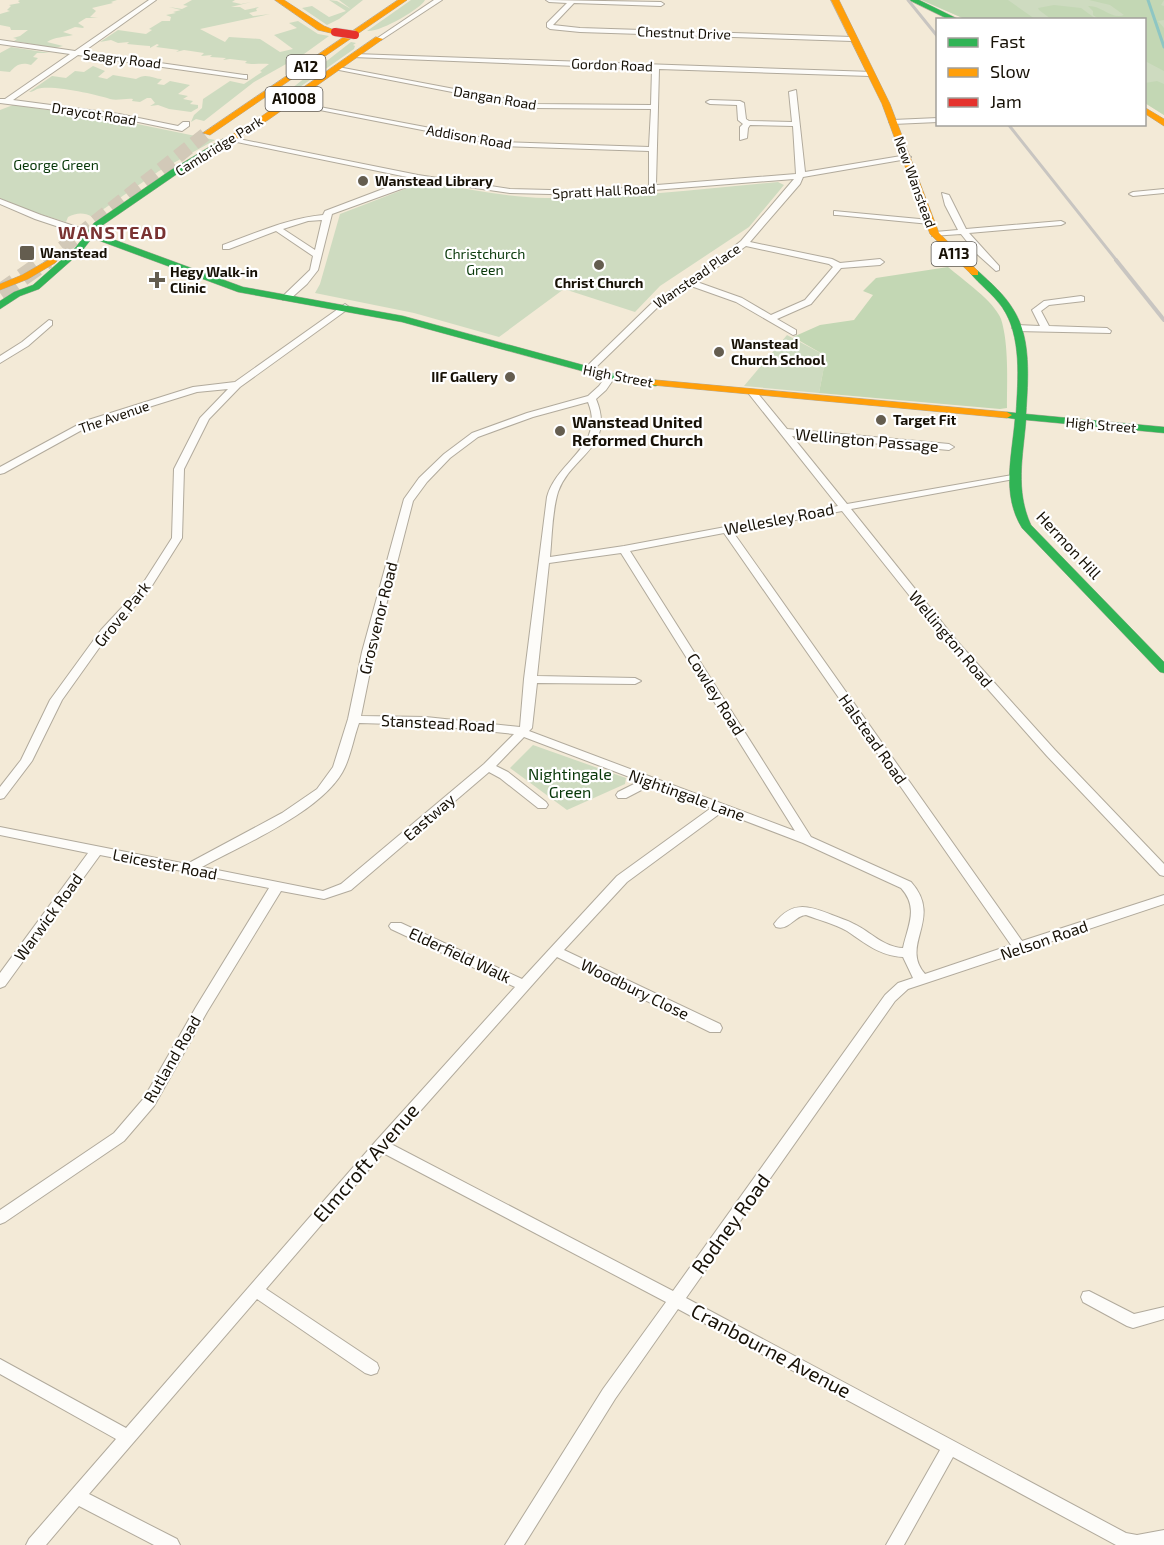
<svg xmlns="http://www.w3.org/2000/svg" width="1164" height="1545" font-family="'Exo 2',sans-serif">
<style>
.green{fill:#cedbc0}
.forest{fill:#c3d7b4}
.lines{fill:none;stroke-linecap:round;stroke-linejoin:round}
.stream{stroke:#8ec6c3;stroke-width:3}
.highway-tunnel-far1{stroke:#d2c9b8;stroke-width:14;stroke-dasharray:14 7;stroke-linecap:butt}
.highway-tunnel{stroke:#d2c9b8;stroke-width:18;stroke-dasharray:18 9;stroke-linecap:butt}
.street-casing{stroke:#b1aa9c;stroke-width:2}
.fast-casing{stroke:#b1aa9c;stroke-width:1}
.slow-casing{stroke:#b1aa9c;stroke-width:1}
.street{fill:#fdfcf9;fill-rule:evenodd}
.fast{fill:#30b455;fill-rule:evenodd}
.slow{fill:#ff9f0a;fill-rule:evenodd}
.rail-far1{stroke:#c8c5c1;stroke-width:3}
.rail{stroke:#c8c5c1;stroke-width:4}
.jam-bridge-casing{stroke:#cdc8bf;stroke-width:9;stroke-linecap:butt}
.jam-bridge{stroke:#e5322d;stroke-width:8}
.poi-dot{fill:#645d4f;stroke:#fff;stroke-width:2}
.labels{text-anchor:middle;stroke-width:4.5;stroke-linejoin:round;paint-order:stroke}
.far-street-label{font-size:14px;fill:#171106;stroke:#fff}
.far-park-label{font-size:14px;fill:#073708;stroke:#fff}
.far-poi-label{font-size:14px;font-weight:bold;fill:#171106;stroke:#fff;text-anchor:start}
.shield{fill:#fff;stroke:#5d5851;stroke-width:1.5}
.shield-label{font-size:15px;font-weight:bold;fill:#171106}
.poi-label{font-size:16px;font-weight:bold;fill:#171106;stroke:#fff;text-anchor:start}
.street-label{font-size:16px;fill:#171106;stroke:#fff}
.park-label{font-size:16px;fill:#073708;stroke:#fff}
.far-district-label{font-size:18px;font-weight:bold;letter-spacing:1.5px;fill:#7a3332;stroke:#fff}
.near-street-label{font-size:20px;fill:#171106;stroke:#fff}
</style>
<rect width="100%" height="100%" fill="#f3ead7"/>
<g class="green">
<path d="M20,0H117L111,2L113,3L92,8L96,11L90,17L98,18H86L78,23L84,27L83,28L75,27L63,32L73,35C64,37 55,37 47,42L63,46L55,48L14,41L17,39L13,38L20,36L28,30H11L10,27L0,25V14L10,11L7,10L11,6L9,5L20,3L18,1Z"/>
<path d="M192,0H235L232,2L241,4L251,2L231,7H240L245,10L259,7L256,9L257,11L249,13L253,16L270,14L200,29L225,42L229,37L260,39L280,52L293,49L274,35L297,28L289,23L298,21L318,34L329,36L304,54L254,82L204,121L196,119L191,122L194,115L202,108L203,99L230,81L244,84L262,72L260,71L269,64C260,63 253,65 245,63L247,61L230,59L223,60L226,58L210,57L212,55L201,56L204,53L184,50L176,52L179,50L156,47L159,45L157,44L150,48V46C140,45 135,45 127,44L129,42L118,43L111,40L100,42L118,30L146,34L152,30L149,29L162,21H170L171,17L166,15L176,13L173,12L181,10L169,7L182,9L188,6L183,5Z"/>
<polygon points="329,0 337,1 351,9 339,0 363,0 339,19 327,25 302,8 312,6 329,17 346,11"/>
<path d="M411,0H425C422,8 379,33 367,31Z"/>
<polygon points="921,0 1164,0 1164,115 1145,103 1144,20 965,19"/>
<polygon points="351,42 356,43 353,45 355,46 354,49 290,94 287,92"/>
<path d="M11,47L50,53H37L33,57L38,58L31,65C20,61 14,67 10,72L0,71V53Z"/>
<path d="M93,66L105,71L98,77L107,79L113,75L136,79C146,72 154,79 162,79L157,84L164,85L170,81L190,85L178,94L188,96L183,99L193,101L190,104L198,105V108L191,112L169,109L158,105L150,106L155,103L151,98H147L140,102L132,101L133,99C126,98 117,101 110,99C99,95 51,84 37,89C35,90 32,92 29,92L52,76L66,78L75,71L84,72Z"/>
<path d="M13,105L113,119L215,140L159,171L92,217C84,212 76,213 68,217L66,222L30,211L0,198V110Z"/>
<path d="M423,182C464,188 504,197 545,198C622,199 701,189 778,182L784,185L749,227L660,286L635,312L564,289L499,337L414,313L315,293L320,284L340,214Z"/>
<polygon points="787,335 826,356 819,393 744,386"/>
<polygon points="533,745 626,778 625,784 567,810 510,768"/>
</g>
<g class="forest">
<polygon points="922,0 1008,0 1035,19 965,19"/>
<path d="M1089,0H1164L1161,5L1164,6V20L1158,21L1164,28V71L1145,61L1144,20L1099,19L1093,15V11L1088,6C1101,5 1112,20 1124,15L1110,5Z"/>
<polygon points="1054,5 1081,8 1096,19 1051,19 1039,10 1038,8"/>
<polygon points="1157,81 1164,84 1164,115 1145,103 1145,83"/>
<path d="M948,267C963,280 994,301 1001,319C1009,344 1007,382 1007,408L1000,409L819,393L826,356L793,337L820,325L854,320L873,295L863,291L876,278Z"/>
</g>
<g class="lines">
<polyline class="stream" points="1148,0 1164,47"/>
<polyline class="highway-tunnel-far1" points="46,261 207,133"/>
<polyline class="highway-tunnel" points="0,293 47,260"/>
<g class="street-casing">
<g id="street">
<polygon points="149,0 156,0 83,52 244,75 247,75 247,79 78,55 13,100 119,114 178,126 183,122 189,122 189,126 182,131 119,118 0,103 0,99 5,99 70,54 0,44 0,40 75,51"/>
<polygon points="434,0 442,0 381,40 376,39"/>
<polygon points="546,0 661,2 664,4 661,6 574,3 553,25 580,28 852,37 855,39 852,41 580,32 550,29 547,27 547,23 567,3 549,2"/>
<path d="M355,54L873,72V76H870L659,69L656,184L657,185L796,174L793,126L750,125L748,128L747,138L740,140V127L743,124L738,120L737,105L710,104L706,102L710,100L740,101L744,103L746,119L749,121L792,122L789,92L796,90L805,172L907,155L911,157L907,159L803,177L800,184L750,242L832,259L840,263L880,259L884,262L880,265L841,268L811,304L777,319L796,330V334L793,335L736,302L691,286L660,305L590,373L587,374L582,371L584,369L654,301L700,273L741,241L794,179L590,195L510,193L420,180L415,184L332,214L318,270L307,284L289,300H283V296L310,270L313,256L276,231L229,249H223V245C256,233 289,218 323,215L325,211L412,178L232,141L228,139L229,137L418,175L510,189L590,191L649,186V151L504,146L284,103L288,101L504,142L649,147L651,109L534,108L334,69L338,67L534,104L651,105L652,69L353,57L351,56ZM322,220L315,250L283,229L308,221ZM746,246L829,264L833,267L805,300L771,315L742,298L697,282Z"/>
<polygon points="938,118 938,122 893,124 889,122 893,120"/>
<polygon points="1164,189 1164,193 1133,196 1129,194 1133,192"/>
<polygon points="942,193 949,195 966,229 1061,221 1065,223 1061,225 969,233 999,266 999,270 996,271 977,254 961,234 932,236 932,232 935,232 958,230 945,205"/>
<polygon points="0,199 41,215 92,232 93,234 86,236 35,219 0,204"/>
<polygon points="834,211 930,220 934,222 930,224 837,215 834,215"/>
<polygon points="1081,296 1084,297 1084,301 1049,305 1041,311 1049,326 1107,328 1111,331 1110,333 1016,331 1012,328 1016,325 1040,326 1032,310 1044,301"/>
<polygon points="345,304 349,307 348,309 240,387 209,419 184,469 182,538 148,592 109,634 62,700 32,761 4,798 0,799 0,787 21,760 50,700 101,630 140,588 172,538 174,469 200,418 228,389 197,392 91,425 4,473 0,474 0,467 85,421 193,387 235,382"/>
<polygon points="49,320 52,321 52,325 28,346 0,363 0,356 22,342"/>
<path d="M610,374L615,377L606,390L596,399C616,448 571,455 558,492C552,512 552,536 550,557L624,546L838,506L749,394V390H755L787,429L949,444L954,447L949,450L792,436L847,504L1018,474L1019,476L1014,479L851,509L956,640L1055,750L1164,864V876L1160,875L1047,756L948,644L842,511L733,532L1022,941L1164,895V904L908,989L895,1001L686,1298L1126,1533L1137,1535L1164,1530V1545H1116L953,1457L904,1545H886L940,1450L678,1309L615,1399L524,1545H505L603,1389L666,1302L383,1153L266,1289L377,1363L379,1368L377,1373L371,1375L365,1373L257,1299L89,1494L177,1539L180,1545H154L79,1506L46,1545H26L29,1539L116,1439L0,1374V1359L126,1428L376,1141L515,987L391,929L389,926L391,923H401L522,979L617,876L711,808L651,785L626,798H618L616,795L618,792L640,781L524,737L496,766L508,772L546,802L548,805L546,808H538L500,778L489,772L351,890L324,899L281,891L207,1012L154,1106L124,1141L5,1222L0,1224V1210L114,1133L144,1098L196,1007L269,888L100,855L5,986L0,988V973L88,853L0,835V827L187,864L282,813L317,789L333,767L348,719L362,652L404,499L419,478L444,454L472,433L527,413L588,396L599,386L607,375ZM588,402C606,446 557,460 547,497L524,679L520,727L426,717L361,716L374,652L413,501L427,482L450,458L478,437L533,417ZM724,533L1011,945L925,974C899,944 944,919 911,882L811,837L630,551ZM621,553L795,831L529,731L532,728L537,683L635,684L641,681L635,678L537,676L549,563ZM359,723L426,725L514,734L484,764L341,884L323,891L202,867C242,845 326,810 345,767C351,754 354,737 359,723ZM722,812L803,843L901,888C919,908 908,925 903,948C883,947 871,932 854,924C847,920 839,918 832,915C809,906 792,900 774,924L776,927C789,931 794,916 806,915C819,920 835,924 847,931C865,943 880,956 903,957L913,978L898,983L885,995L673,1291L391,1144L557,957L710,1032H720L722,1028L720,1024L564,950L627,882Z"/>
<polygon points="1089,1291 1134,1314 1164,1307 1164,1319 1133,1328 1127,1326 1083,1302 1081,1297 1083,1292"/>
</g>
</g>
<g class="fast-casing">
<g id="fast">
<polygon points="909,0 919,0 960,20 950,20"/>
<polygon points="223,139 230,141 177,174 100,227 96,233 243,287 403,316 627,377 656,380 661,383 656,386 626,383 402,322 238,292 92,238 82,251 39,289 20,296 0,309 0,301 14,292 33,285 76,247 94,223 171,170"/>
<path d="M975,270L978,271C991,283 1004,294 1013,309C1032,338 1028,380 1026,414L1164,427V433L1026,420C1023,457 1015,490 1031,525L1164,662V673L1160,672L1022,528C1001,494 1012,456 1015,419L1003,417L1002,415L1007,412L1016,413C1018,379 1022,336 1002,307C993,294 980,285 970,273Z"/>
</g>
</g>
<g class="slow-casing">
<g id="slow">
<polygon points="275,0 284,0 324,26 339,32 335,34 318,30"/>
<polygon points="398,0 407,0 210,135 203,133"/>
<polygon points="831,0 839,0 890,104 939,233 978,271 978,275 972,275 930,234 882,104"/>
<polygon points="376,37 383,39 268,120 229,143 222,141 262,116"/>
<polygon points="1144,107 1164,119 1164,126 1144,113"/>
<polygon points="52,258 57,261 55,263 28,279 0,290 0,284 22,275"/>
<polygon points="656,380 1007,412 1012,415 1007,418 652,385 651,383"/>
</g>
</g>
<use href="#street" class="street"/>
<use href="#fast" class="fast"/>
<use href="#slow" class="slow"/>
<g class="rail-far1">
<polyline points="908,0 938,37"/>
<polyline points="1008,124 1117,261"/>
</g>
<polyline class="rail" points="1116,260 1164,320"/>
<g class="jam-bridge-casing">
<polyline id="jam-bridge" points="335,32 355,35"/>
</g>
<use href="#jam-bridge" class="jam-bridge"/>
</g>
<g class="poi-dot">
<circle cx="363" cy="181" r="6"/>
<rect x="19" y="245" width="16" height="16" rx="3"/>
<circle cx="599" cy="265" r="6"/>
<path d="M154 271h6v6h6v6h-6v6h-6v-6h-6v-6h6z"/>
<circle cx="719" cy="352" r="6"/>
<circle cx="510" cy="377" r="6"/>
<circle cx="881" cy="420" r="6"/>
<circle cx="560" cy="431" r="6"/>
</g>
<g class="labels">
<g class="far-street-label">
<text transform="translate(684 33) rotate(2)" y="5">Chestnut Drive</text>
<text transform="translate(122 59) rotate(7)" y="5">Seagry Road</text>
<text transform="translate(612 65) rotate(2)" y="5">Gordon Road</text>
<text transform="translate(495 98) rotate(10)" y="5">Dangan Road</text>
<text transform="translate(94 114) rotate(9)" y="5">Draycot Road</text>
<text transform="translate(469 137) rotate(10)" y="5">Addison Road</text>
<text transform="translate(219 146) rotate(-32)" y="5">Cambridge Park</text>
<text transform="translate(915 182) rotate(70)" y="5">New Wanstead</text>
<text transform="translate(604 191) rotate(-3)" y="5">Spratt Hall Road</text>
<text transform="translate(697 276) rotate(-35)" y="5">Wanstead Place</text>
<text transform="translate(618 376) rotate(11)" y="5">High Street</text>
<text transform="translate(114 417) rotate(-19)" y="5">The Avenue</text>
<text transform="translate(1101 425) rotate(5)" y="5">High Street</text>
</g>
<g class="far-park-label">
<text x="56" y="170">George Green</text>
<text x="485" y="259">Christchurch<tspan x="485" dy="16">Green</tspan></text>
</g>
<g class="far-poi-label">
<text x="375" y="186">Wanstead Library</text>
<text x="40" y="258">Wanstead</text>
<text x="170" y="277">Hegy Walk-in<tspan x="170" dy="16">Clinic</tspan></text>
<text x="599" y="288" text-anchor="middle">Christ Church</text>
<text x="731" y="349">Wanstead<tspan x="731" dy="16">Church School</tspan></text>
<text x="498" y="382" text-anchor="end">IIF Gallery</text>
<text x="893" y="425">Target Fit</text>
</g>
<g class="shield">
<rect x="286.5" y="55" width="39" height="24" rx="4.5"/>
<rect x="265.5" y="87" width="57" height="24" rx="4.5"/>
<rect x="931.5" y="242" width="45" height="24" rx="4.5"/>
</g>
<g class="shield-label">
<text x="306" y="72">A12</text>
<text x="294" y="104">A1008</text>
<text x="954" y="259">A113</text>
</g>
<g class="poi-label">
<text x="572" y="428">Wanstead United<tspan x="572" dy="18">Reformed Church</tspan></text>
</g>
<g class="street-label">
<text transform="translate(867 440) rotate(5)" y="6">Wellington Passage</text>
<text transform="translate(779 519) rotate(-11)" y="6">Wellesley Road</text>
<text transform="translate(1069 545) rotate(47)" y="6">Hermon Hill</text>
<text transform="translate(122 614) rotate(-51)" y="6">Grove Park</text>
<text transform="translate(378 618) rotate(-76)" y="6">Grosvenor Road</text>
<text transform="translate(951 639) rotate(50)" y="6">Wellington Road</text>
<text transform="translate(716 694) rotate(58)" y="6">Cowley Road</text>
<text transform="translate(438 723) rotate(3)" y="6">Stanstead Road</text>
<text transform="translate(873 739) rotate(55)" y="6">Halstead Road</text>
<text transform="translate(687 795) rotate(20)" y="6">Nightingale Lane</text>
<text transform="translate(429 817) rotate(-41)" y="6">Eastway</text>
<text transform="translate(165 864) rotate(11)" y="6">Leicester Road</text>
<text transform="translate(48 917) rotate(-54)" y="6">Warwick Road</text>
<text transform="translate(1044 940) rotate(-19)" y="6">Nelson Road</text>
<text transform="translate(460 955) rotate(25)" y="6">Elderfield Walk</text>
<text transform="translate(635 989) rotate(26)" y="6">Woodbury Close</text>
<text transform="translate(172 1059) rotate(-60)" y="6">Rutland Road</text>
</g>
<g class="park-label">
<text x="570" y="780">Nightingale<tspan x="570" dy="18">Green</tspan></text>
</g>
<g class="far-district-label">
<text x="113" y="239">WANSTEAD</text>
</g>
<g class="near-street-label">
<text transform="translate(366 1163) rotate(-49)" y="7">Elmcroft Avenue</text>
<text transform="translate(731 1224) rotate(-54)" y="7">Rodney Road</text>
<text transform="translate(771 1351) rotate(28)" y="7">Cranbourne Avenue</text>
</g>
</g>
<rect x="936" y="18" width="210" height="108" fill="#ffffff" stroke="#a2a09b" stroke-width="1.5"/>
<rect x="948" y="38" width="30" height="9" fill="#30b455" stroke="#a2a09b" stroke-width="1.5"/>
<text x="990" y="48" font-size="18" fill="#171106">Fast</text>
<rect x="948" y="68" width="30" height="9" fill="#ff9f0a" stroke="#a2a09b" stroke-width="1.5"/>
<text x="990" y="78" font-size="18" fill="#171106">Slow</text>
<rect x="948" y="98" width="30" height="9" fill="#e5322d" stroke="#a2a09b" stroke-width="1.5"/>
<text x="990" y="108" font-size="18" fill="#171106">Jam</text>
</svg>
